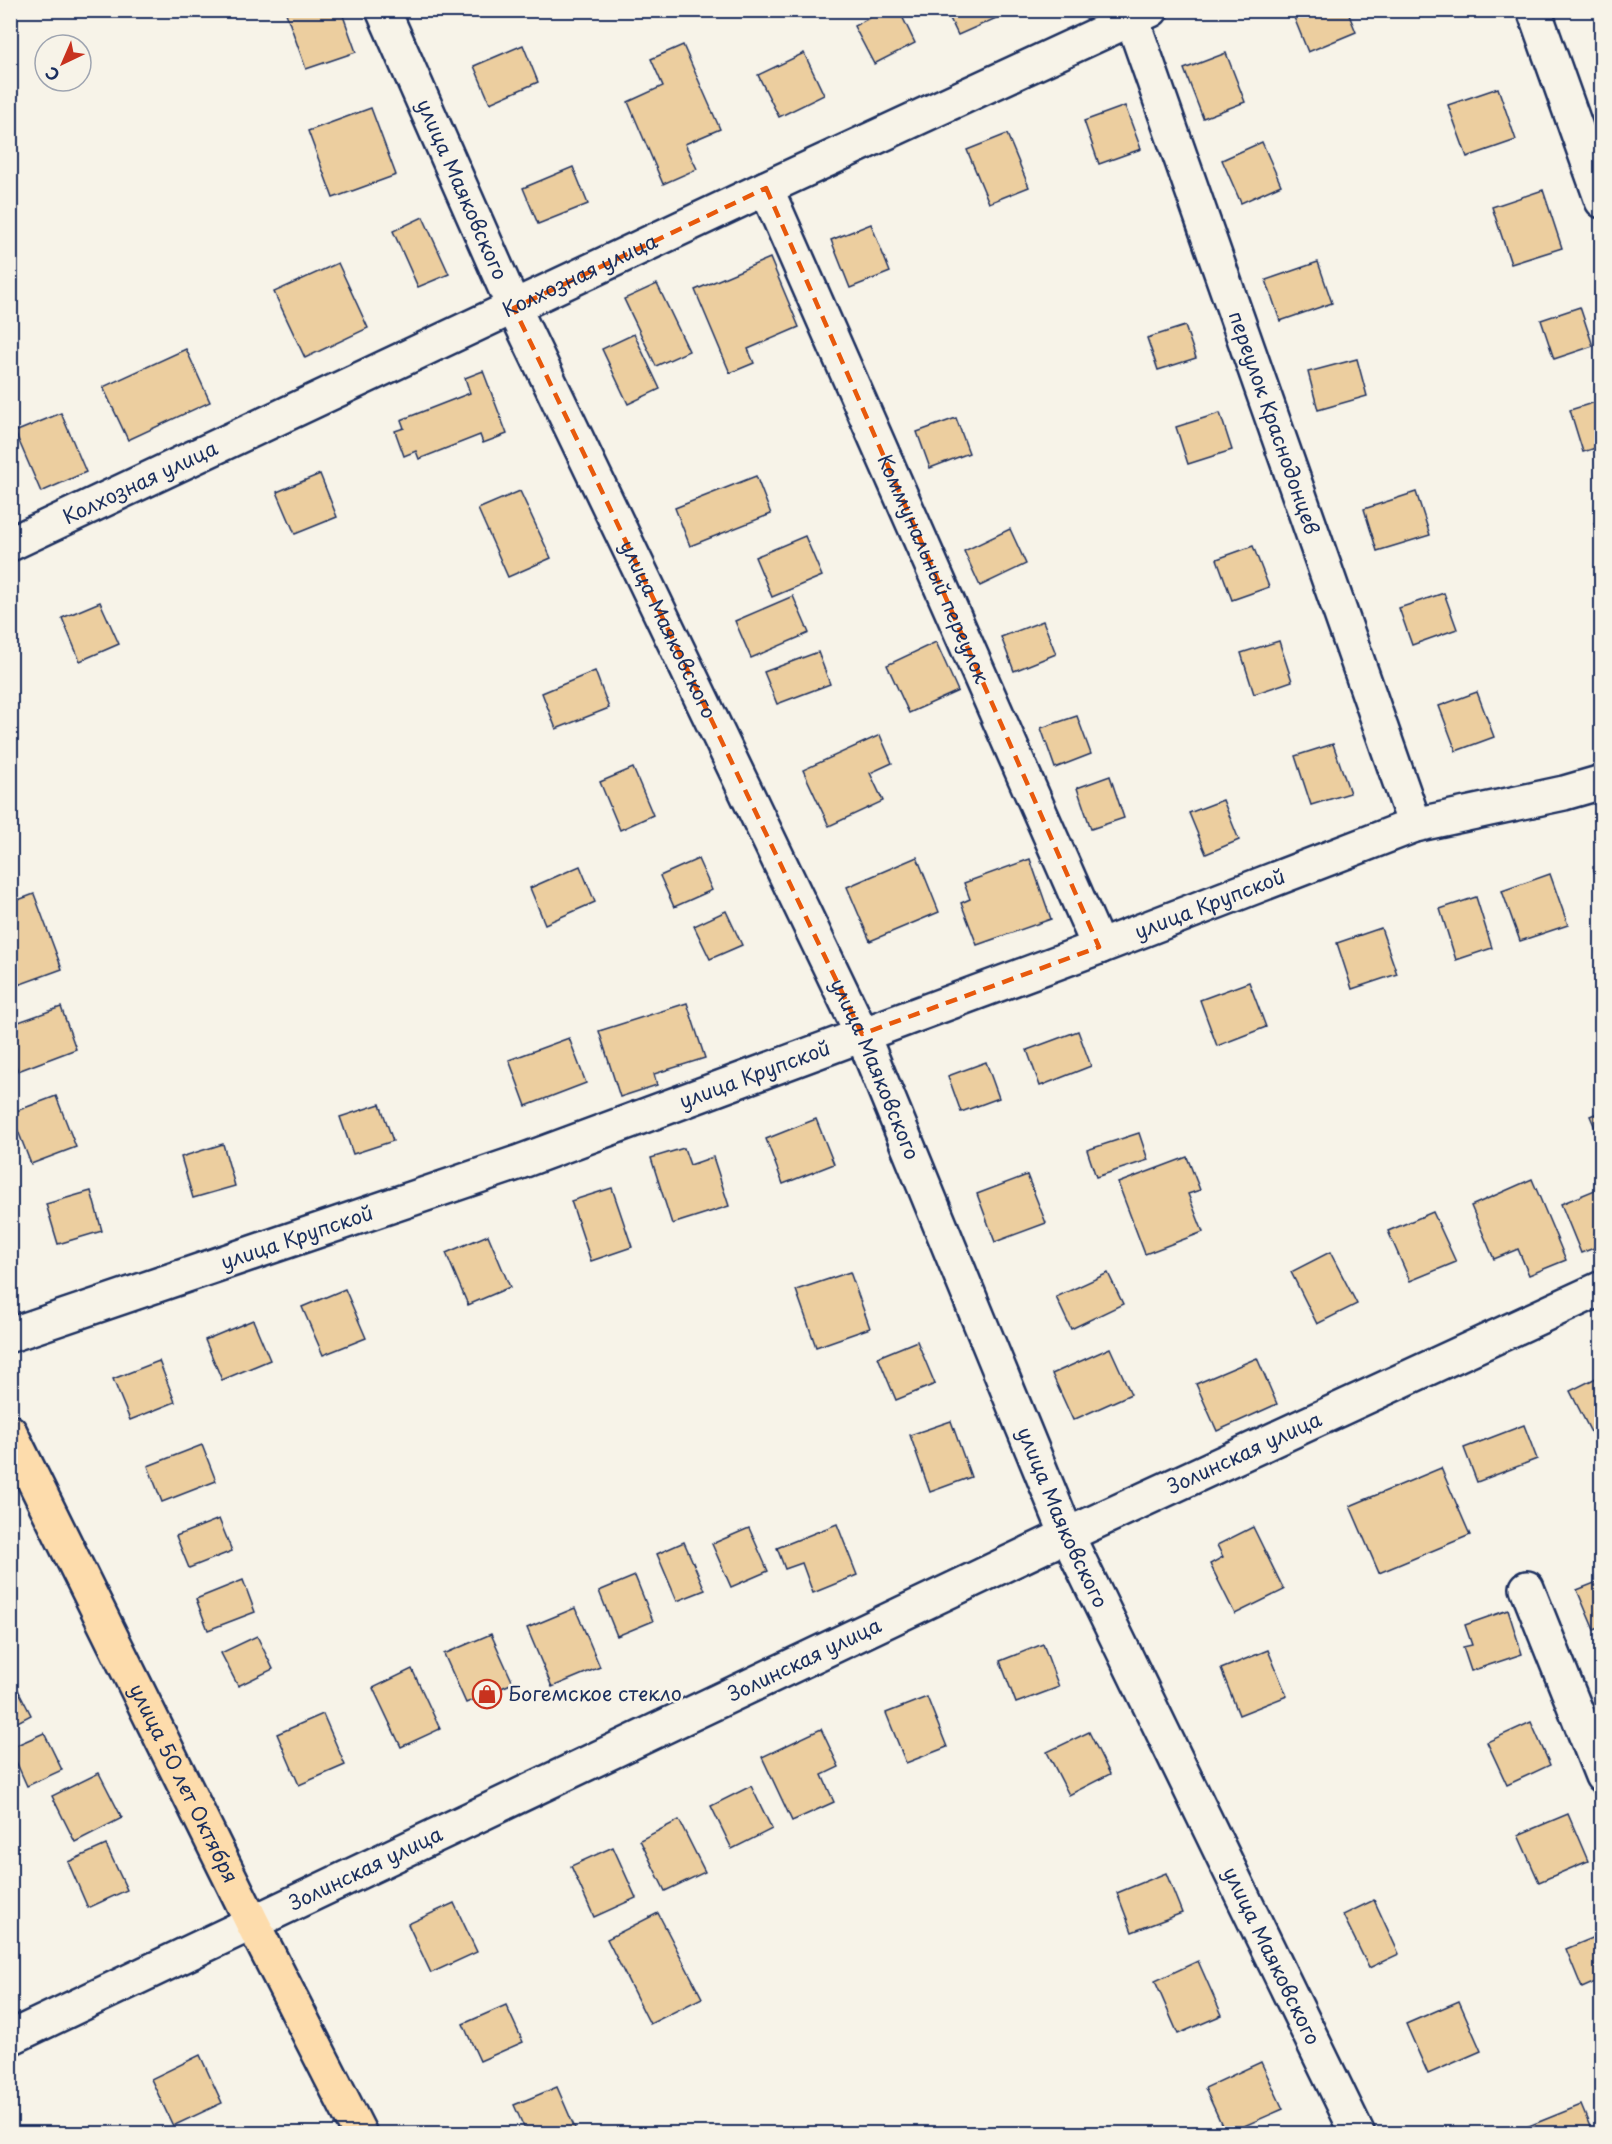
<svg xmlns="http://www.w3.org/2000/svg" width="1612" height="2144" font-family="'Playpen Sans',sans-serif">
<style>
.building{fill:#ecce9f;stroke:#1b2f5e;stroke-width:1.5}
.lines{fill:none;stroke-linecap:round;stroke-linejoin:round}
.minor-casing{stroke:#1b2f5e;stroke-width:38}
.major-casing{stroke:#1b2f5e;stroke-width:38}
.minor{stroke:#f7f3e8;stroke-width:33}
.major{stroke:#fddcac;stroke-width:33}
.marked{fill:none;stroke:#e8590c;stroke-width:4.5;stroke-dasharray:12 8;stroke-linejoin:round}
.labels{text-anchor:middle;stroke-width:5;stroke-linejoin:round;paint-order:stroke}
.street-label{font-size:20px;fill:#1b2f5e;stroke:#f7f3e8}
.poi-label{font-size:20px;fill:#1b2f5e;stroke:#f7f3e8;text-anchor:start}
</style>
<rect width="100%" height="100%" fill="#f7f3e8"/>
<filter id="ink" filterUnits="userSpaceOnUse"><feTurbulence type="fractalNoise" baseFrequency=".0167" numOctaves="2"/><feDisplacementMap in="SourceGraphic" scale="12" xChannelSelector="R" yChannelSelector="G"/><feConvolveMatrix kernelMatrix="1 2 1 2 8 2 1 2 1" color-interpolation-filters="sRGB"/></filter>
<g filter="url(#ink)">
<g class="building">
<polygon points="293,10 341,10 356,52 306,69 286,13"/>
<polygon points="884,10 899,10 915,43 874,64 854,26"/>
<polygon points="946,10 1009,10 1010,12 958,35"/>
<polygon points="1304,10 1347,10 1356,32 1308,52 1293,15"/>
<polygon points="1594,10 1602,10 1602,28"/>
<polygon points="523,45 538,82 490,103 474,66"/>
<polygon points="683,45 720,129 685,144 697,169 663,184 628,102 663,86 651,59"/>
<polygon points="804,53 824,95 779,117 758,75"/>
<polygon points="1226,53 1245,102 1203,118 1184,69"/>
<polygon points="1498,88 1516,140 1467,157 1448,105"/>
<polygon points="1125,106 1141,149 1099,164 1084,121"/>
<polygon points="371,108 396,175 333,198 308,131"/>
<polygon points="1007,134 1029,187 989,203 967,150"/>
<polygon points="1262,142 1281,185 1241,203 1222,160"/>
<polygon points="573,167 588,204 538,224 523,188"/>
<polygon points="1543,190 1562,248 1511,264 1492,207"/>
<polygon points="423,217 449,274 418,287 393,231"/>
<polygon points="871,224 890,272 850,288 831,240"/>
<polygon points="770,258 799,327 748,349 754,363 730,373 695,290"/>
<polygon points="1318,262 1332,303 1280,321 1266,280"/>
<polygon points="338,263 368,328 305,358 274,292"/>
<polygon points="657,284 689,351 656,366 624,299"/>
<polygon points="1580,307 1593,346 1554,359 1541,320"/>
<polygon points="1185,326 1196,358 1158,370 1147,338"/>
<polygon points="634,334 660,389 628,404 602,349"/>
<polygon points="186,349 210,402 128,440 103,387"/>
<polygon points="1357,359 1367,396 1318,410 1308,372"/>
<polygon points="483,371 507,434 483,443 480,435 419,459 416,451 404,456 395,431 404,428 401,420 470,393 465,378"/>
<polygon points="1602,400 1602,446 1583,452 1570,410"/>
<polygon points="61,413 86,472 41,492 15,432"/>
<polygon points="1220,413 1232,450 1188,464 1176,427"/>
<polygon points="956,418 969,453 930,468 917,432"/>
<polygon points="320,474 337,517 295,534 277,492"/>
<polygon points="756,476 771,514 690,546 675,508"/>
<polygon points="520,491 551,558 508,577 478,509"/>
<polygon points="1416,492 1430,535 1377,551 1364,509"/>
<polygon points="1602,521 1602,544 1594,523"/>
<polygon points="1010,529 1026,564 980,586 964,551"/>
<polygon points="805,536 822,576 772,597 755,557"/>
<polygon points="1253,546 1269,587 1232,600 1217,559"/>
<polygon points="1444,593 1457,629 1412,645 1399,608"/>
<polygon points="793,596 809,633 751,658 735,621"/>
<polygon points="100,602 119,644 80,661 62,618"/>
<polygon points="1043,621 1056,654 1014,671 1001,637"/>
<polygon points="1279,641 1292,681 1254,694 1241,653"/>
<polygon points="936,642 958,691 909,713 887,665"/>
<polygon points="818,652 830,684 777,704 764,672"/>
<polygon points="595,671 609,708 556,729 542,693"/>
<polygon points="1477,692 1494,737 1456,751 1439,706"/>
<polygon points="1077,716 1091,754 1055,768 1041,728"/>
<polygon points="880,735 892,763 870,773 883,801 829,826 803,770"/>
<polygon points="1333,744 1350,793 1311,805 1295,756"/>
<polygon points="633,768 653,815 620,830 600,782"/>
<polygon points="1110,776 1124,818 1091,829 1077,788"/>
<polygon points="1223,800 1239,840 1206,854 1189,813"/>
<polygon points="917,857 939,912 870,941 847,887"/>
<polygon points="698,859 712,890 674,907 660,876"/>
<polygon points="1030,859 1051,919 977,945 961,903 970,899 964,883"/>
<polygon points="1602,864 1602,894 1593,867"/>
<polygon points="580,866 595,902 545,924 530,888"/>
<polygon points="1550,874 1568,925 1520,941 1502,891"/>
<polygon points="34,894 62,969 10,988 10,903"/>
<polygon points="1476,897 1492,948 1456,960 1440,909"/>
<polygon points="726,911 742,945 710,959 694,926"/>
<polygon points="1381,928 1397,974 1352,989 1337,943"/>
<polygon points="1249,982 1266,1027 1217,1046 1200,1000"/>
<polygon points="687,1003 705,1058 654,1074 657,1085 620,1097 599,1031"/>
<polygon points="61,1007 76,1049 18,1071 10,1051 10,1025"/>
<polygon points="1078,1031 1091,1066 1040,1086 1027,1050"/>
<polygon points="569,1038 586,1083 526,1106 509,1060"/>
<polygon points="986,1062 999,1098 961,1112 948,1076"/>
<polygon points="56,1096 76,1147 31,1164 11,1113"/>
<polygon points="380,1104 393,1141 353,1154 340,1117"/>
<polygon points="1602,1111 1602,1144 1590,1116"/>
<polygon points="816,1119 834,1164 783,1184 766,1139"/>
<polygon points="1139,1133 1148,1160 1096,1177 1087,1150"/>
<polygon points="223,1144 235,1186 193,1198 181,1157"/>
<polygon points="684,1148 690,1165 713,1157 729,1206 672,1224 651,1158"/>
<polygon points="1187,1157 1200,1190 1188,1194 1203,1232 1145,1254 1118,1183"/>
<polygon points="1027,1175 1046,1223 995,1242 977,1194"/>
<polygon points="1532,1179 1566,1260 1529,1275 1518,1249 1494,1259 1471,1206"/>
<polygon points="1602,1187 1602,1245 1581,1253 1561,1204"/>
<polygon points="612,1188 632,1247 591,1261 571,1201"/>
<polygon points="91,1191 102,1231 58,1244 46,1204"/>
<polygon points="1433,1212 1456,1262 1410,1281 1388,1231"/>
<polygon points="488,1235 510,1287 468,1305 446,1253"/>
<polygon points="1330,1252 1357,1304 1317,1324 1291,1272"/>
<polygon points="850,1272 870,1328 816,1347 796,1290"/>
<polygon points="1108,1273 1123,1304 1071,1329 1056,1297"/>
<polygon points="345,1289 366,1338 323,1355 302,1307"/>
<polygon points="253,1320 270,1360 222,1380 205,1340"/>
<polygon points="917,1341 935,1384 896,1400 878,1357"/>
<polygon points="1110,1348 1131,1394 1073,1420 1052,1374"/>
<polygon points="1257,1358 1277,1404 1217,1431 1196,1384"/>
<polygon points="159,1361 175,1402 130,1420 113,1379"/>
<polygon points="1602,1375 1602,1442 1597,1444 1570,1391"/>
<polygon points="951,1421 971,1477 930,1492 910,1435"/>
<polygon points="1524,1425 1537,1459 1477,1482 1464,1448"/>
<polygon points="202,1445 216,1481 162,1502 148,1466"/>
<polygon points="1441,1468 1470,1535 1379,1573 1350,1506"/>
<polygon points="219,1519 232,1551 189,1568 176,1536"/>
<polygon points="837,1524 857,1575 813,1593 802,1563 785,1569 777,1548"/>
<polygon points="1253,1527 1284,1590 1235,1614 1210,1564 1223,1557 1217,1545"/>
<polygon points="749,1528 768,1571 731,1587 712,1544"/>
<polygon points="684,1542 705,1590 677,1601 657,1554"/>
<polygon points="635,1576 653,1621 617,1636 599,1591"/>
<polygon points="243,1580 255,1612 208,1630 196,1599"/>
<polygon points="1602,1580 1602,1627 1594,1630 1577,1590"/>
<polygon points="575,1608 600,1667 552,1687 527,1628"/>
<polygon points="1508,1610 1522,1654 1471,1671 1463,1647 1472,1645 1465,1625"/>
<polygon points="491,1634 513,1683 466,1703 444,1654"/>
<polygon points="257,1636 273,1669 238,1686 221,1653"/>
<polygon points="1043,1644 1059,1687 1016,1703 1000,1661"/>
<polygon points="1268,1650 1287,1696 1239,1715 1221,1669"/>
<polygon points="412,1669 440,1729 401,1747 373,1688"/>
<polygon points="13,1680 31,1715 10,1726 10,1681"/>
<polygon points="927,1697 947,1747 906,1763 886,1713"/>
<polygon points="323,1714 345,1765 299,1785 277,1734"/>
<polygon points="1531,1722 1550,1765 1507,1785 1487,1742"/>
<polygon points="821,1729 839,1767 822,1775 834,1802 792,1821 762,1757"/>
<polygon points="1089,1732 1110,1774 1069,1795 1047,1752"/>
<polygon points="44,1733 62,1770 27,1786 10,1748"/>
<polygon points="99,1773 122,1818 75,1842 52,1796"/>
<polygon points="751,1786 772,1829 732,1849 711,1806"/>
<polygon points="1568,1814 1588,1861 1539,1882 1518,1835"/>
<polygon points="679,1820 705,1872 665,1891 640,1840"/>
<polygon points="106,1845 127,1890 88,1908 68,1862"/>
<polygon points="613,1847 636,1898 594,1917 571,1866"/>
<polygon points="1166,1873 1182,1913 1132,1932 1117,1893"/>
<polygon points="1374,1900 1399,1954 1369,1968 1343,1915"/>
<polygon points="454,1903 477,1952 431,1973 408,1924"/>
<polygon points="658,1913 702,1998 650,2024 607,1939"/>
<polygon points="1602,1934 1602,1979 1582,1988 1566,1949"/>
<polygon points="1198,1961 1222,2015 1178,2034 1155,1981"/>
<polygon points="1459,2001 1481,2051 1428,2074 1406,2024"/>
<polygon points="506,2005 523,2042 480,2061 463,2024"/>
<polygon points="200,2055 222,2103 173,2126 151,2079"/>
<polygon points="1261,2062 1283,2109 1226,2134 1205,2088"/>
<polygon points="557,2087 577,2133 527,2134 514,2105"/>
<polygon points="1581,2105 1593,2134 1526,2134 1524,2128"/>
</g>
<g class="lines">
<g class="minor-casing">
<g id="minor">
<path id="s1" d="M383,10L514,308L862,1034L1067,1535L1358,2134"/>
<polyline points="1534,10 1602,201"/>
<path id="s2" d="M1132,19L1415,825"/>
<path id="s3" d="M766,188L1099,947"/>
<path id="s4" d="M10,544L766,188L1151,10"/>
<path id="s5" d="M10,1335L517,1163L1099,947L1415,825L1564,793L1602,782"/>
<polyline points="1527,1588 1602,1776"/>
<path id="s6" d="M10,2038L1067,1535L1602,1288"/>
</g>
</g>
<g class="major-casing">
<g id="major">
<path id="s7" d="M10,1432L252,1922L360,2134"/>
</g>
</g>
<use href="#minor" class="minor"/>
<use href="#major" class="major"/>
</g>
</g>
<path class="marked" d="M766,188L1099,947L862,1034L514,308Z"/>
<defs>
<g id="shop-ring" transform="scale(1.5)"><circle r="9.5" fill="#f7f3e8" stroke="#c8321e" stroke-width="1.5"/><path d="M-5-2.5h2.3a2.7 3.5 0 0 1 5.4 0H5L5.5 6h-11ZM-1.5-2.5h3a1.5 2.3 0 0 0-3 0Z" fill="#c8321e"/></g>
</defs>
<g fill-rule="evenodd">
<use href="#shop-ring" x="487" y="1694"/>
</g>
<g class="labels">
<g class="street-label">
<text dy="7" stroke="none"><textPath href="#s1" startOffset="196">улица Маяковского</textPath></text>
<text dy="7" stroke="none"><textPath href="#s4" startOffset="630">Колхозная улица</textPath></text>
<text dy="7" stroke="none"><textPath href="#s2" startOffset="428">переулок Краснодонцев</textPath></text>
<text dy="7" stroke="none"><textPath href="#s4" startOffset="144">Колхозная улица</textPath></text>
<text dy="7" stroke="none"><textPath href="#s3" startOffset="416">Коммунальный переулок</textPath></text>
<text dy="7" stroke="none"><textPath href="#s1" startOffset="682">улица Маяковского</textPath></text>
<text dy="7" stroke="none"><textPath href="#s5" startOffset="1275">улица Крупской</textPath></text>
<text dy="7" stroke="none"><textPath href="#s1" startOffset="1168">улица Маяковского</textPath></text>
<text dy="7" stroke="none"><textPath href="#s5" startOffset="789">улица Крупской</textPath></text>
<text dy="7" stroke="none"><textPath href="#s5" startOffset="303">улица Крупской</textPath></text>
<text dy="7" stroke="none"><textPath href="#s6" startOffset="1366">Золинская улица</textPath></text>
<text dy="7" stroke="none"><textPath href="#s1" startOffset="1654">улица Маяковского</textPath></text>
<text dy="7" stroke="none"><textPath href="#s6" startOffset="880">Золинская улица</textPath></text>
<text dy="7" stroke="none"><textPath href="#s7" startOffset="392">улица 50 лет Октября</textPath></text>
<text dy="7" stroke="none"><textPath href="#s6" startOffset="394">Золинская улица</textPath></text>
<text dy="7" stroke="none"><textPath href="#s1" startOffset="2140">улица Маяковского</textPath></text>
</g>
<g class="poi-label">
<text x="508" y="1701">Богемское стекло</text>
</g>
</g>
<rect width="1612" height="2144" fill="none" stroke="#f7f3e8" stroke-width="36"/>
<rect x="18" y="18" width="1576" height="2108" fill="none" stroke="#1b2f5e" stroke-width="2" filter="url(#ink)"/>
<g transform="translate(63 63) rotate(224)"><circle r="28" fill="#f7f3e8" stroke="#9fa5b1" stroke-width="1.5"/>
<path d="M0-4.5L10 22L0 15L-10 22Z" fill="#c8321e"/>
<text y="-9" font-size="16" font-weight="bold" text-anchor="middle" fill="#1b2f5e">С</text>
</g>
</svg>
